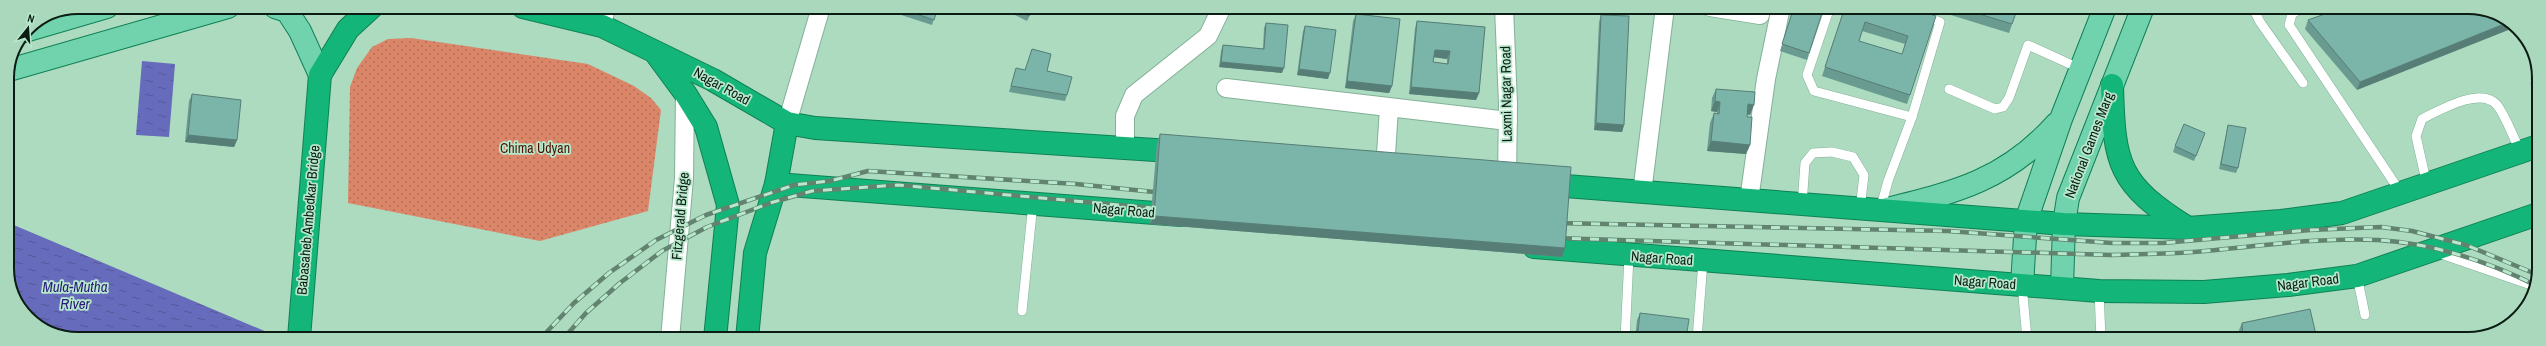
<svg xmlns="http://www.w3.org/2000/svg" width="2546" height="346" font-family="'Archivo Narrow',sans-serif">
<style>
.grass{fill:url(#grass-dots)}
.water{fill:url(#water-ripples)}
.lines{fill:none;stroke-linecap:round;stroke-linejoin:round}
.lane-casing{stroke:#83b197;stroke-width:10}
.street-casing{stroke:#83b197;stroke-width:20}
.primary-casing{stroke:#108055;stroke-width:24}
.highway-casing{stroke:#108055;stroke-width:24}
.lane{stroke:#fff;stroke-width:9}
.street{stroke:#fff;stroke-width:18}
.primary{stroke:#71d3ae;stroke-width:22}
.highway{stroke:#13b678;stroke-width:22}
.rail-casing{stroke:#618370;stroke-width:4.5}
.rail{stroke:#b8e8cc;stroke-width:3;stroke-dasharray:9;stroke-linecap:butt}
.wall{fill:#6a9b90;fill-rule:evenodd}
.shaded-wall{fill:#567e76}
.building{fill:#7bb4a8;stroke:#567e76;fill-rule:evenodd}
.labels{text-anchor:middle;stroke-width:3.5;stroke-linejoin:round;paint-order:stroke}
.street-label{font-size:14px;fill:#0a1c13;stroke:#b8e8cc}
.park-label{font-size:14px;fill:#4c1200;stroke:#b8e8cc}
.water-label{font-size:15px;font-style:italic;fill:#28197b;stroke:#b8e8cc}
.rim{fill:none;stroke:#0a1c13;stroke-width:2}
</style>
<defs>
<pattern id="grass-dots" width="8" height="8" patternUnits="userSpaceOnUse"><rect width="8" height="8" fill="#db8669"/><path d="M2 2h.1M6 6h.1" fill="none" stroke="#b06d55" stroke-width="1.8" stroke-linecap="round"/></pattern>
<pattern id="water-ripples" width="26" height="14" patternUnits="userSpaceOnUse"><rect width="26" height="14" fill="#676bbc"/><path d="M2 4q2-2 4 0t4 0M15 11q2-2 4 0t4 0" fill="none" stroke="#535798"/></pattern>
</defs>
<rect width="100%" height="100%" fill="#acdbc0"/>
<polygon class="grass" points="411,38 588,64 634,86 651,98 661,110 648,211 540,241 348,203 350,87 357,68 372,47 388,39"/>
<g class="water">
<polygon points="142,61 175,64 169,137 136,135"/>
<polygon points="9,223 281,338 69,338 31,322 9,286"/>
</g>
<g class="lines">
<g class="lane-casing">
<g id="lane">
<polyline points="1830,7 1807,75 1814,91 1912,117"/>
<polyline points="2253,8 2260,22 2303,83"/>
<polyline points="2302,8 2292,14 2289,25 2401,193"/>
<polyline points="2538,75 2535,81 2538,91"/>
<polyline points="1949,89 1995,109 2003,107 2009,98 2028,45 2081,69"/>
<path d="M2427,185L2416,136L2422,119C2440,110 2481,86 2497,105C2507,118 2513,138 2521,152"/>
<polyline points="1802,205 1805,163 1813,153 1832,152 1853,157 1864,175 1860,209"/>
<polyline points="1880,210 1888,181 1912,117 1940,22 1924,15"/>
<polyline points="2438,253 2534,286"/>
<polyline points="2357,276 2365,315"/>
<polyline points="2022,285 2027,339"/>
<polyline points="2099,291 2101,339"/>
<polyline points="1022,311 1033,203"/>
<polyline points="1625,339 1629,256"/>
<polyline points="1697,339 1703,261"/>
</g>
</g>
<g class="street-casing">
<g id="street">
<polyline points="1504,7 1508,104 1507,181"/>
<polyline points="1710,7 1760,15"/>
<polyline points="602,26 606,7"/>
<polyline points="1226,88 1508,121"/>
<polyline points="787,123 821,7"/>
<polyline points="1125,147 1125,116 1134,95 1208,36 1222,7"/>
<polyline points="1385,170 1389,108"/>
<polyline points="1642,193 1665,7"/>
<polyline points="1749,200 1766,79 1781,7"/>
<polyline points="670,339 684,178 685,93"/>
</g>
</g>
<g class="primary-casing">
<g id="primary">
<polyline points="275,7 287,11 300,31 320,75"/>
<polyline points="25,31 107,7"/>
<polyline points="9,70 228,7"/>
<path d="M1887,209C1957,192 2007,179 2056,124"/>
<polyline points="2022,285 2026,221 2061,119 2105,7"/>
<polyline points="2062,288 2064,224 2068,198 2143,7"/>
</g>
</g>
<g class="highway-casing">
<g id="highway">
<polyline points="523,7 602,26 713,80 787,123 815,128 1186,152"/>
<polyline points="657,55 685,93 706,127 728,205 715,339"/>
<path d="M2112,85C2114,165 2118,184 2188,228"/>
<polyline points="776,184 787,123"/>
<polyline points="1539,184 2064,224 2188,228 2281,221 2342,213 2538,146"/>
<polyline points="1534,247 2099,291 2204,292 2288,285 2357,276 2538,214"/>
<polyline points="299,338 320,75 348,29 372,7"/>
<polyline points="747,339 755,253 776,184 1181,215"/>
</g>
</g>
<use href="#lane" class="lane"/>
<use href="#street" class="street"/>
<use href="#primary" class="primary"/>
<use href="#highway" class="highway"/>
<g class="rail-casing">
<g id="rail">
<polyline points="1555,223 1948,231 2112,243 2163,243 2310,230 2381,227 2412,231 2466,245 2538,275"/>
<path d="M1554,238L2111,255C2138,254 2166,254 2193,252C2254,247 2316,237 2378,240C2431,243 2487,261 2535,285"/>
<polyline points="540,339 574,303 609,273 656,240 706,215 794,185 830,181 868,171 1076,184 1164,193"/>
<polyline points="563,339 586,313 620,283 662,251 707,227 770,203 812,191 898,185 1164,209"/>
</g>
</g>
<use href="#rail" class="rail"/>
</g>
<g class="wall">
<polygon points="894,7 938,7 932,25 892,12"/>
<polygon points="1002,7 1034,7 1027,21 1001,8"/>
<polygon points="1794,7 1809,53 1807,60 1780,51"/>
<path d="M1845,7H1908L1910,95L1907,104L1822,76ZM1862,31L1905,44L1902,54L1859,41Z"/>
<polygon points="1925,7 2018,7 2009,33"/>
<polygon points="2477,8 2357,90 2305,29 2308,20"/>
<polygon points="1356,14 1392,86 1389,93 1345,88 1353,21"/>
<polygon points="1601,15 1624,125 1622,132 1594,130 1599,22"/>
<path d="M1417,21L1485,27L1479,93L1476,100L1409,94L1415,28ZM1434,57L1447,59V64L1433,62Z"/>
<polygon points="1266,23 1282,73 1219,67 1221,51 1223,45 1263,49 1264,28"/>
<polygon points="1305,26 1328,79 1297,75 1303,31"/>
<polygon points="1016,68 1025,70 1047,71 1067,95 1065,101 1009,92"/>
<polygon points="1716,89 1750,115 1747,114 1750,145 1746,154 1707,151 1710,123 1714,113 1717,114 1717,112 1711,111 1712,98"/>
<polygon points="192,94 237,140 234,147 185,142 189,101"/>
<polygon points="2228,125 2238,168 2236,173 2219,169 2227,130"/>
<polygon points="1160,134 1565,248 1562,257 1150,224 1157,143"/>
<polygon points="2203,138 2194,161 2173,152 2175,146"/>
<polygon points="1640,313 1686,339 1635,339 1637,320"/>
<polygon points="2242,323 2317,339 2240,339 2239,330"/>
</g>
<g class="shaded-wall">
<polygon points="2509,22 2515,25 2516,27 2357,90 2360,82"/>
<polygon points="1435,50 1450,51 1447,59 1432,57"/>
<polygon points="1221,62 1284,68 1282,73 1219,67"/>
<polygon points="1299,69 1330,73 1328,79 1297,75"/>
<polygon points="1347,81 1392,86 1389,93 1345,88"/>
<polygon points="1411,87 1479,93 1476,100 1409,94"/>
<polygon points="1715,101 1720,102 1717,112 1711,111"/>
<polygon points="1748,104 1754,105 1750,115 1744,114"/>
<polygon points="1596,123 1624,125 1622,132 1594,130"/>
<polygon points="188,135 237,140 234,147 185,142"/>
<polygon points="1711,141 1750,145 1746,154 1707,151"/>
<polygon points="1154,216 1565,248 1562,257 1150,224"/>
</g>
<g class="building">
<polygon points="896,7 938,7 934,20"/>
<polygon points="1011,7 1033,7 1029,16"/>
<polygon points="1794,7 1824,7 1809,53 1782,44"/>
<path d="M1845,7H1908L1936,16L1910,95L1825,67ZM1865,22L1908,36L1902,54L1859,41Z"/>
<polygon points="1956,7 2018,7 2012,24"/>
<polygon points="2342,8 2477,8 2509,22 2360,82 2308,20"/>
<polygon points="1356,14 1400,19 1392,86 1347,81"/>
<polygon points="1601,15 1629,16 1624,125 1596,123"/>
<path d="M1417,21L1485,27L1479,93L1411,87ZM1435,50L1450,51L1448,64L1433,62Z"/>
<polygon points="1266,23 1288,25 1284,68 1221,62 1223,45 1264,49"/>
<polygon points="1305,26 1336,30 1330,73 1299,69"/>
<polygon points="1032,49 1051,54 1047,71 1072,77 1067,95 1011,86 1016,68 1025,70"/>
<polygon points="1716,89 1755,92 1754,105 1748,104 1747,117 1752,117 1750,145 1711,141 1714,113 1719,114 1720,102 1715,101"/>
<polygon points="192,94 241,100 237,140 188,135"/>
<polygon points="2184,124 2205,133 2196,156 2175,146"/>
<polygon points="2228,125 2246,128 2238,168 2221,164"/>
<polygon points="1160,134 1571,167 1565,248 1154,216"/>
<polygon points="2310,309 2317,339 2243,339 2242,323"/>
<polygon points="1640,313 1689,319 1686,339 1637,339"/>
</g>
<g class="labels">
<g class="street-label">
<text transform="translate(722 86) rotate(29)" y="5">Nagar Road</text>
<text transform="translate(1506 94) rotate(-91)" y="5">Laxmi Nagar Road</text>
<text transform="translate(2089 145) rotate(-69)" y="5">National Games Marg</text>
<text transform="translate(1124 210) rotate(5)" y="5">Nagar Road</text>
<text transform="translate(680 216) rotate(-85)" y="5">Fitzgerald Bridge</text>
<text transform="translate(308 220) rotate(-85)" y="5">Babasaheb Ambedkar Bridge</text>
<text transform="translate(1662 258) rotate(4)" y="5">Nagar Road</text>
<text transform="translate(1985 282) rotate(4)" y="5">Nagar Road</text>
<text transform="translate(2308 282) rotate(-7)" y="5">Nagar Road</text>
</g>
<g class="park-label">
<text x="535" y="153">Chima Udyan</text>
</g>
<g class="water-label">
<text x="75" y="292">Mula-Mutha<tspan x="75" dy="17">River</tspan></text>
</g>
</g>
<path d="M0 0H2546V346H0ZM78 14H2468A64 64 0 0 1 2532 78V268A64 64 0 0 1 2468 332H78A64 64 0 0 1 14 268V78A64 64 0 0 1 78 14Z" fill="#aad8bd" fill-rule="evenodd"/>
<path class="rim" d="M78 14H2468A64 64 0 0 1 2532 78V268A64 64 0 0 1 2468 332H78A64 64 0 0 1 14 268V78A64 64 0 0 1 78 14Z"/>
<g transform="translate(28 28) rotate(17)" stroke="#b8e8cc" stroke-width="3" paint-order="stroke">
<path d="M0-3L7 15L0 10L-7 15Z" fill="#0a1c13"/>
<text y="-6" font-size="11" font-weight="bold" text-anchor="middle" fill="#0a1c13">N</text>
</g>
</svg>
